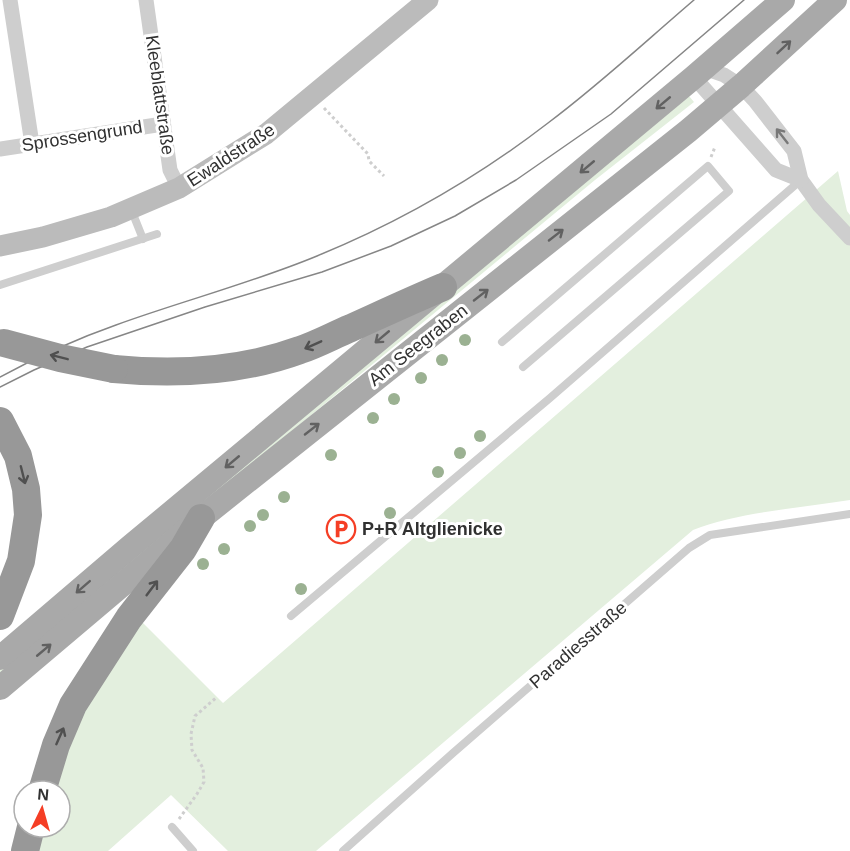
<svg xmlns="http://www.w3.org/2000/svg" width="850" height="851" font-family="Helvetica,sans-serif">
<style>
.green{fill:#e3efde}
.lines{fill:none;stroke-linecap:round;stroke-linejoin:round}
.path{stroke:#cecece;stroke-width:3;stroke-dasharray:3 3;stroke-linecap:butt}
.lane{stroke:#cecece;stroke-width:8}
.street{stroke:#cecece;stroke-width:15}
.secondary{stroke:#bbb;stroke-width:21}
.primary{stroke:#a9a9a9;stroke-width:24}
.highway{stroke:#989898;stroke-width:28}
.tram{stroke:#868686;stroke-width:1.5}
.highway-bridge{stroke:#989898;stroke-width:28}
.tree{fill:#9bb192}
.oneway{stroke:#616161}
.oneway2{stroke:#787878}
.oneway3{stroke:#505050}
.labels{text-anchor:middle;stroke-width:6;stroke-linejoin:round;paint-order:stroke}
.street-label{font-size:18px;fill:#313131;stroke:#fff}
.poi-label{font-size:18px;font-weight:bold;fill:#313131;stroke:#fff;text-anchor:start}
</style>
<rect width="100%" height="100%" fill="#fff"/>
<g class="green">
<polygon points="689,96 694,102 595,180 234,479 0,678 0,669"/>
<path d="M838,171L847,211L850,215V500C800,508 739,512 693,530L316,851H228L171,795L108,851H32L38,827H60V791H49L80,707L142,622L223,703Z"/>
</g>
<g class="lines">
<g class="path">
<polyline points="324,108 368,154 369,161 384,176"/>
<polyline points="711,157 715,147"/>
<polyline points="179,819 197,794 204,782 203,768 192,750 191,734 195,716 217,697"/>
</g>
<g class="lane">
<polyline points="131,209 143,239"/>
<polyline points="0,285 157,234"/>
<polyline points="502,342 708,166 729,191 523,367"/>
<polyline points="291,616 550,398 801,180"/>
<polyline points="172,827 193,851"/>
<polyline points="343,851 453,753 689,548 710,535 850,514"/>
</g>
<g class="street">
<polyline points="10,0 32,144"/>
<polyline points="146,0 170,170 179,188"/>
<polyline points="704,68 724,75 741,86 755,101 794,151 801,180 819,205 850,238"/>
<polyline points="694,77 776,170 801,180"/>
<polyline points="0,149 163,124"/>
</g>
<polyline class="secondary" points="0,246 43,237 111,217 179,188 266,134 428,0"/>
<g class="primary">
<polyline points="0,658 130,547 694,77 783,0"/>
<polyline points="0,688 201,518 688,131 741,86 835,0"/>
</g>
<g class="highway">
<path d="M114,369C177,375 240,372 300,350C318,344 334,335 351,328C382,314 412,300 443,287"/>
<polyline points="0,421 18,456 26,489 28,515 21,561 0,616"/>
<polyline points="42,791 56,745 73,705 129,618 183,549 201,518"/>
<polyline points="25,851 31,827"/>
</g>
<g class="tram">
<path d="M0,377C37,357 76,339 116,325C182,301 252,283 317,256C400,222 478,177 548,123C599,85 646,41 694,0"/>
<polyline points="0,387 34,370 87,347 205,307 322,272 391,246 455,216 516,180 611,114 744,0"/>
</g>
<polyline class="highway-bridge" points="4,343 60,358 114,369"/>
</g>
<g class="tree">
<circle cx="465" cy="340" r="6"/>
<circle cx="442" cy="360" r="6"/>
<circle cx="421" cy="378" r="6"/>
<circle cx="394" cy="399" r="6"/>
<circle cx="373" cy="418" r="6"/>
<circle cx="480" cy="436" r="6"/>
<circle cx="460" cy="453" r="6"/>
<circle cx="331" cy="455" r="6"/>
<circle cx="438" cy="472" r="6"/>
<circle cx="284" cy="497" r="6"/>
<circle cx="390" cy="513" r="6"/>
<circle cx="263" cy="515" r="6"/>
<circle cx="250" cy="526" r="6"/>
<circle cx="224" cy="549" r="6"/>
<circle cx="203" cy="564" r="6"/>
<circle cx="301" cy="589" r="6"/>
</g>
<defs><path id="oneway-shaft" d="M-6 0H5M1.5-3L5.5 0L1.5 3" fill="none" stroke-width="1.6" stroke-linecap="round" stroke-linejoin="round" transform="scale(1.5)"/></defs>
<g class="oneway">
<use href="#oneway-shaft" transform="translate(784 47) rotate(-43)"/>
<use href="#oneway-shaft" transform="translate(663 103) rotate(140)"/>
<use href="#oneway-shaft" transform="translate(587 167) rotate(140)"/>
<use href="#oneway-shaft" transform="translate(556 235) rotate(-38)"/>
<use href="#oneway-shaft" transform="translate(481 295) rotate(-38)"/>
<use href="#oneway-shaft" transform="translate(382 337) rotate(140)"/>
<use href="#oneway-shaft" transform="translate(312 429) rotate(-38)"/>
<use href="#oneway-shaft" transform="translate(232 462) rotate(140)"/>
<use href="#oneway-shaft" transform="translate(83 587) rotate(139)"/>
<use href="#oneway-shaft" transform="translate(44 650) rotate(-40)"/>
</g>
<use class="oneway2" href="#oneway-shaft" transform="translate(782 136) rotate(-128)"/>
<g class="oneway3">
<use href="#oneway-shaft" transform="translate(313 345) rotate(156)"/>
<use href="#oneway-shaft" transform="translate(59 357) rotate(-166)"/>
<use href="#oneway-shaft" transform="translate(23 475) rotate(76)"/>
<use href="#oneway-shaft" transform="translate(152 588) rotate(-53)"/>
<use href="#oneway-shaft" transform="translate(60 736) rotate(-66)"/>
</g>
<defs>
<g id="parking-ring" transform="scale(1.5)"><circle r="9.5" fill="#fff" stroke="#f53e25" stroke-width="1.5"/><path d="M-3.5-5.5H1a3.5 3.5 0 0 1 0 7H-1V5.5H-3.5ZM-1-3.4V-.6H.8a1.4 1.4 0 0 0 0-2.8Z" fill="#f53e25"/></g>
</defs>
<g fill-rule="evenodd">
<use href="#parking-ring" x="341" y="529"/>
</g>
<g class="labels">
<g class="street-label">
<text transform="translate(160 95) rotate(82)" y="6">Kleeblattstraße</text>
<text transform="translate(82 136) rotate(-9)" y="6">Sprossengrund</text>
<text transform="translate(231 155) rotate(-33)" y="6">Ewaldstraße</text>
<text transform="translate(418 345) rotate(-38)" y="6">Am Seegraben</text>
<text transform="translate(578 645) rotate(-41)" y="6">Paradiesstraße</text>
</g>
<g class="poi-label">
<text x="362" y="535">P+R Altglienicke</text>
</g>
</g>
<g transform="translate(42 809) rotate(5)"><circle r="28" fill="#ffffff" stroke="#adadad" stroke-width="1.5"/>
<path d="M0-4.5L10 22L0 15L-10 22Z" fill="#f53e25"/>
<text y="-9" font-size="16" font-weight="bold" text-anchor="middle" fill="#313131">N</text>
</g>
</svg>
